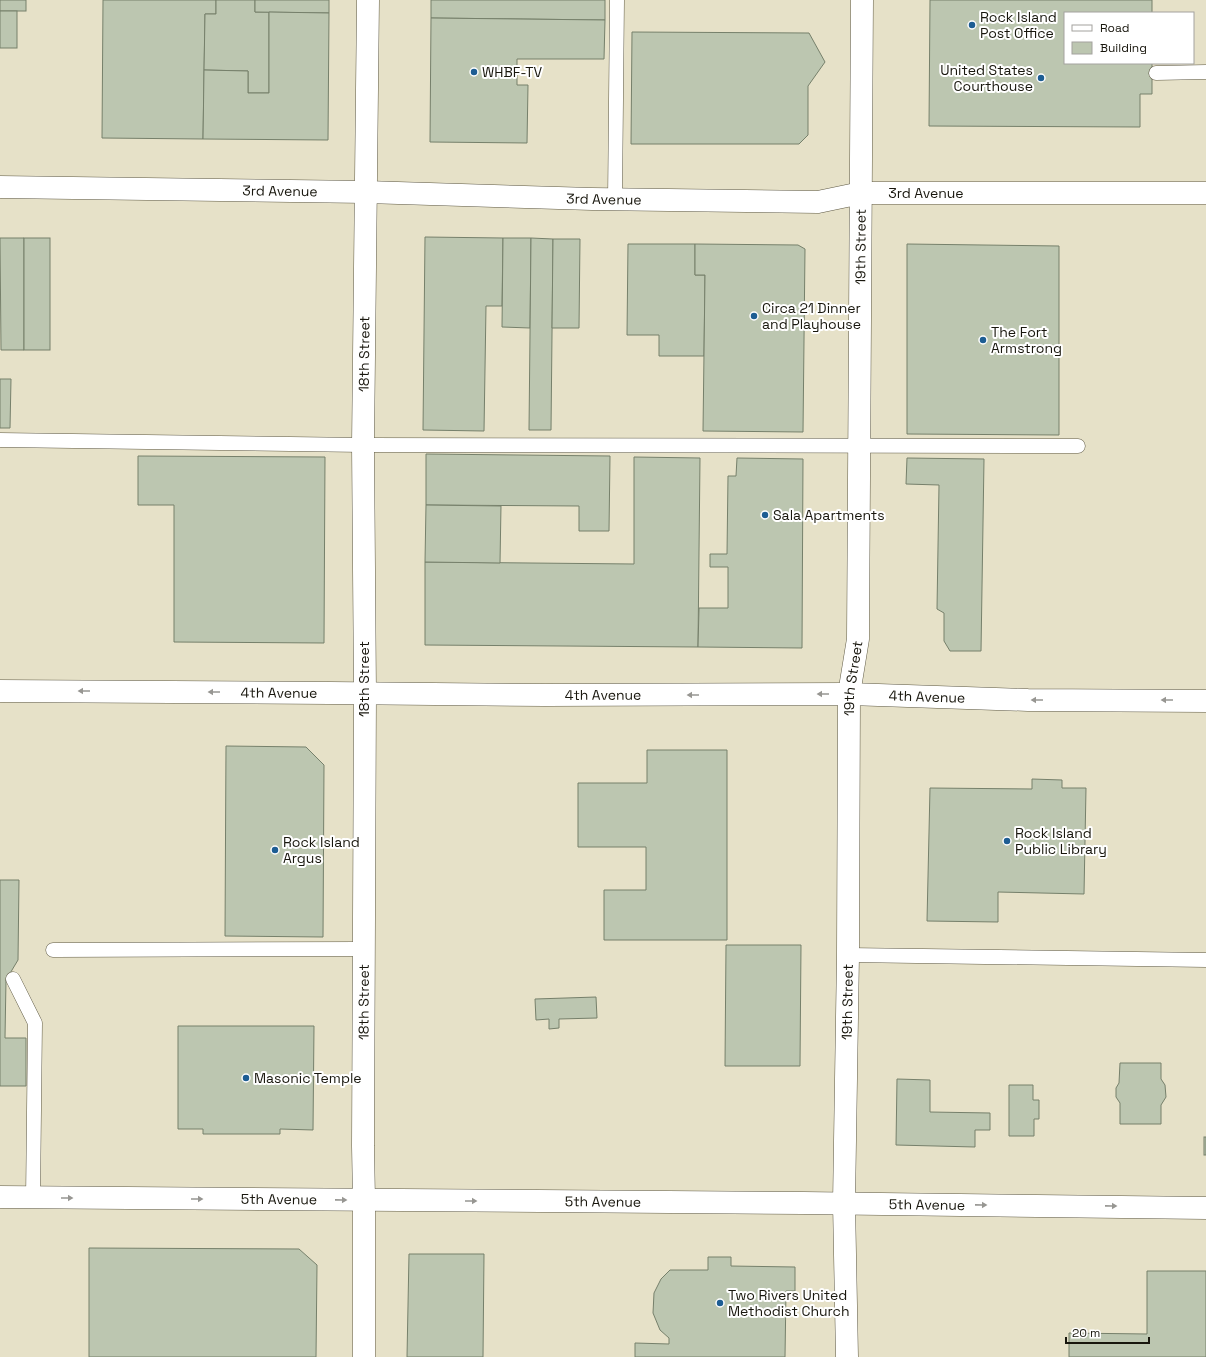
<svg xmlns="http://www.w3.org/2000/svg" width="1206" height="1357" font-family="'Space Grotesk',sans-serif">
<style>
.building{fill:#bcc6b0;stroke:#76806b}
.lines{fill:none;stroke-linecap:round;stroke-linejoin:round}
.service-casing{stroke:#5e5944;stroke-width:15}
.minor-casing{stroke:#5e5944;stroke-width:23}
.tertiary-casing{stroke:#5e5944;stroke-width:23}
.secondary-casing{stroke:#5e5944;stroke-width:23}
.service{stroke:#fff;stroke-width:14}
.minor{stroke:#fff;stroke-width:22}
.tertiary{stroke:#fff;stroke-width:22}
.secondary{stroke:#fff;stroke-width:22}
.oneway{fill:#979692}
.poi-dot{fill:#1d5d93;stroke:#fff;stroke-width:1.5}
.labels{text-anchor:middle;stroke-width:4;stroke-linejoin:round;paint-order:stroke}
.poi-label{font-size:14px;fill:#18160d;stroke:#fff;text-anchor:start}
.street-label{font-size:14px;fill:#18160d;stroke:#fff}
</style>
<rect width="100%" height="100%" fill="#e6e1c8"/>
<g class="building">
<rect x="0" y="0" width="26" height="11"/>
<polygon points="103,0 216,0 216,14 205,14 203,139 102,138"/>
<polygon points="216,0 255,0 255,12 269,12 269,93 248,93 248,71 204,70 205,14 216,14"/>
<polygon points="255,0 329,0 329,13 255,12"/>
<polygon points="431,0 605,0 605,20 431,18"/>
<polygon points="930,0 1152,0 1152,13 1065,13 1065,63 1152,63 1152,94 1140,94 1140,127 929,126"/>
<rect x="0" y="11" width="17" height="37"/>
<polygon points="269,12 329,13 328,140 203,139 204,70 248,71 248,93 269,93"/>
<polygon points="431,18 605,20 604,59 517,59 517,85 528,85 527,143 430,142"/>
<polygon points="632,32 809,33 825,62 808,86 808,135 799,144 631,144"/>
<polygon points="425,237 503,238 502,306 486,306 484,431 423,430"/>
<polygon points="0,238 24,238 24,350 1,350"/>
<rect x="24" y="238" width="26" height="112"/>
<polygon points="503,238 531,238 530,328 502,327"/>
<polygon points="531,238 553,239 551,430 529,430"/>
<polygon points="553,239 580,239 579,328 552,328"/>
<polygon points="628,244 695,244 695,275 705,275 704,356 659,356 659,335 627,335"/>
<polygon points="695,244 798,245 805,249 803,432 703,431 705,275 695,275"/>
<polygon points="907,244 1059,246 1059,435 907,434"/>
<polygon points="0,379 11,379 10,428 0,428"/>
<polygon points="426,454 610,456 609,531 579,531 579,506 426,505"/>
<polygon points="138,456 325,457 324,643 174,642 174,505 138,505"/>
<polygon points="634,457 700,458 698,647 425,645 425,562 634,564"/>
<polygon points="737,458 803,459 802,648 698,647 699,608 728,608 728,567 710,567 710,554 727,554 728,476 736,476"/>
<polygon points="907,458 984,459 981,651 950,651 944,641 944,613 937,609 939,485 906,484"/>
<polygon points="426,505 501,506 500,563 425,562"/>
<polygon points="226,746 306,747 324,765 323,937 225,936"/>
<polygon points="647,750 727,750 727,940 604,940 604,890 646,890 646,847 578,847 578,783 647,783"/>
<polygon points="1032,779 1062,780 1062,788 1086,788 1084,894 998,892 998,922 927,921 930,788 1032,789"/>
<polygon points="0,880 19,880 18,960 6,980 5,1038 26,1038 26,1086 0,1086"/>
<polygon points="726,945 801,945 800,1066 725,1066"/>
<polygon points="596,997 597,1018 559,1019 559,1028 549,1029 549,1019 536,1020 535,999"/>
<polygon points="178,1026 314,1026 313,1130 280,1129 280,1134 203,1134 203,1129 178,1129"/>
<polygon points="1120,1063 1161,1063 1161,1079 1165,1085 1166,1097 1161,1105 1161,1124 1120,1124 1120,1103 1116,1097 1116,1088 1119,1083"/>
<polygon points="897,1079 930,1080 930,1112 990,1113 990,1130 975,1130 975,1147 896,1145"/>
<polygon points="1009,1085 1033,1085 1033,1100 1039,1100 1039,1119 1034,1119 1034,1136 1009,1136"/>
<rect x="1204" y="1137" width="2" height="18"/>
<polygon points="89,1248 299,1249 317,1265 316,1357 89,1357"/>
<polygon points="409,1254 484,1254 483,1357 407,1357"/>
<polygon points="708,1257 731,1257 731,1266 795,1267 795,1291 786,1291 785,1357 635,1357 635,1343 669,1344 669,1338 660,1330 653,1313 654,1293 661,1279 670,1270 708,1270"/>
<polygon points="1147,1271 1206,1271 1206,1357 1069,1357 1069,1333 1147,1334"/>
</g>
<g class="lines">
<g class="service-casing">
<g id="service">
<polyline points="1156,73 1206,72"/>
<polyline points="615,200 617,0"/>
<polyline points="0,440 363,445 1078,446"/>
<polyline points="53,950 363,949"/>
<polyline points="848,955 1206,960"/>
<polyline points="13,979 35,1023 33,1198"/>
</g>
</g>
<g class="minor-casing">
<g id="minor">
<polyline points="844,1203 847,1357"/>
<polyline points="364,1357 364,1200"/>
</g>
</g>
<g class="tertiary-casing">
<g id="tertiary">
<path id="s1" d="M0,187L366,192L592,199L818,202L861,193H1206"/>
<path id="s2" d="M364,1200L363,1146L365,693L363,445L368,0"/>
<path id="s3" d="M844,1203L848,955L849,694L858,639L862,0"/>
</g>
</g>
<g class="secondary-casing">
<g id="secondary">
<path id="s4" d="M0,691L331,693L545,695L849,694L1028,700L1206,701"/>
<path id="s5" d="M0,1197L804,1203L1206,1208"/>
</g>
</g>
<use href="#service" class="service"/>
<use href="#minor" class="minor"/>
<use href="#tertiary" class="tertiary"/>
<use href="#secondary" class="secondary"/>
</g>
<defs><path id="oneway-solid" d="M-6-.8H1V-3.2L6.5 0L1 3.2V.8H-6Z"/></defs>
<g class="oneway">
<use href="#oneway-solid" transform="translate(84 691) rotate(-180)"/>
<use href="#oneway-solid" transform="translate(214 692) rotate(-180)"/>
<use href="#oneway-solid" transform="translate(823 694) rotate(180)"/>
<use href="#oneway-solid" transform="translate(693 695) rotate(180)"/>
<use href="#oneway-solid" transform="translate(1037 700) rotate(-180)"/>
<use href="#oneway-solid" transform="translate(1167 700) rotate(-180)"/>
<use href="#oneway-solid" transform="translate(67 1198)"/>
<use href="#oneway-solid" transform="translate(197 1199)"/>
<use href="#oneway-solid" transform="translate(341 1200) rotate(1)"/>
<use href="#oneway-solid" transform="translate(471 1201)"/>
<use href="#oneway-solid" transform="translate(981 1205) rotate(1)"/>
<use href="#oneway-solid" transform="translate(1111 1206) rotate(1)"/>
</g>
<g class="poi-dot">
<circle cx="972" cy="25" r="4"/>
<circle cx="474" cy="72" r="4"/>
<circle cx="1041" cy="78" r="4"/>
<circle cx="754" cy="316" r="4"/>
<circle cx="983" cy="340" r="4"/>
<circle cx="765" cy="515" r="4"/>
<circle cx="1007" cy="841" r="4"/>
<circle cx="275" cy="850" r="4"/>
<circle cx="246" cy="1078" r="4"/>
<circle cx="720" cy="1303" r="4"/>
</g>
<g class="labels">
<g class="poi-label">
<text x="980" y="22">Rock Island<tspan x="980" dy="16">Post Office</tspan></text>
<text x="1033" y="75" text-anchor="end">United States<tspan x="1033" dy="16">Courthouse</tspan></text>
<text x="482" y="77">WHBF-TV</text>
<text x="762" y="313">Circa 21 Dinner<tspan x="762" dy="16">and Playhouse</tspan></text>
<text x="991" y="337">The Fort<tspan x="991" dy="16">Armstrong</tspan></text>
<text x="773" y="520">Sala Apartments</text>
<text x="1015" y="838">Rock Island<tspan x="1015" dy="16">Public Library</tspan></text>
<text x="283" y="847">Rock Island<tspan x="283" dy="16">Argus</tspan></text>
<text x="254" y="1083">Masonic Temple</text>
<text x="728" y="1300">Two Rivers United<tspan x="728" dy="16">Methodist Church</tspan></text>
</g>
<g class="street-label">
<text dy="5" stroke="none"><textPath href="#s1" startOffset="280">3rd Avenue</textPath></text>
<text dy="5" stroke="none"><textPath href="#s1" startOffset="927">3rd Avenue</textPath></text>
<text dy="5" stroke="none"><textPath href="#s1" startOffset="604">3rd Avenue</textPath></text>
<text dy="5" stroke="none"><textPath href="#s3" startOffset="957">19th Street</textPath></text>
<text dy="5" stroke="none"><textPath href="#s2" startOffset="846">18th Street</textPath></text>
<text transform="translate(364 679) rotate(-90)" y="5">18th Street</text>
<text dy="5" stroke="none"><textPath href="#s3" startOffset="525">19th Street</textPath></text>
<text dy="5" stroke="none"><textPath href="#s4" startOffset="279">4th Avenue</textPath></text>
<text dy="5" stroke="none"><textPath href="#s4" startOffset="603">4th Avenue</textPath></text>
<text dy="5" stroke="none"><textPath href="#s4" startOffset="927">4th Avenue</textPath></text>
<text dy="5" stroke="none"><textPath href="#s2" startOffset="198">18th Street</textPath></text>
<text dy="5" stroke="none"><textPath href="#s3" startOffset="201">19th Street</textPath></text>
<text dy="5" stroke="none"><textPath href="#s5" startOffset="279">5th Avenue</textPath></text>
<text dy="5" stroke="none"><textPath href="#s5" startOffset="603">5th Avenue</textPath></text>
<text dy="5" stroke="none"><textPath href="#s5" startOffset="927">5th Avenue</textPath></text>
</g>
</g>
<rect x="1064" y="12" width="130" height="52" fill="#ffffff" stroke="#a3a29e"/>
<rect x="1072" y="25" width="20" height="6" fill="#ffffff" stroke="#a3a29e"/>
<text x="1100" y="32" font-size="12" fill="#18160d">Road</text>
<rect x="1072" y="42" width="20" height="12" fill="#bcc6b0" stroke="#a3a29e"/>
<text x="1100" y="52" font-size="12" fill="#18160d">Building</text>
<path d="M1066 1337v6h83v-6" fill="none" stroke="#18160d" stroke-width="2"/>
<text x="1072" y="1337" font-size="12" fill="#18160d" stroke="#ffffff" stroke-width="3" paint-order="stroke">20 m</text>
</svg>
